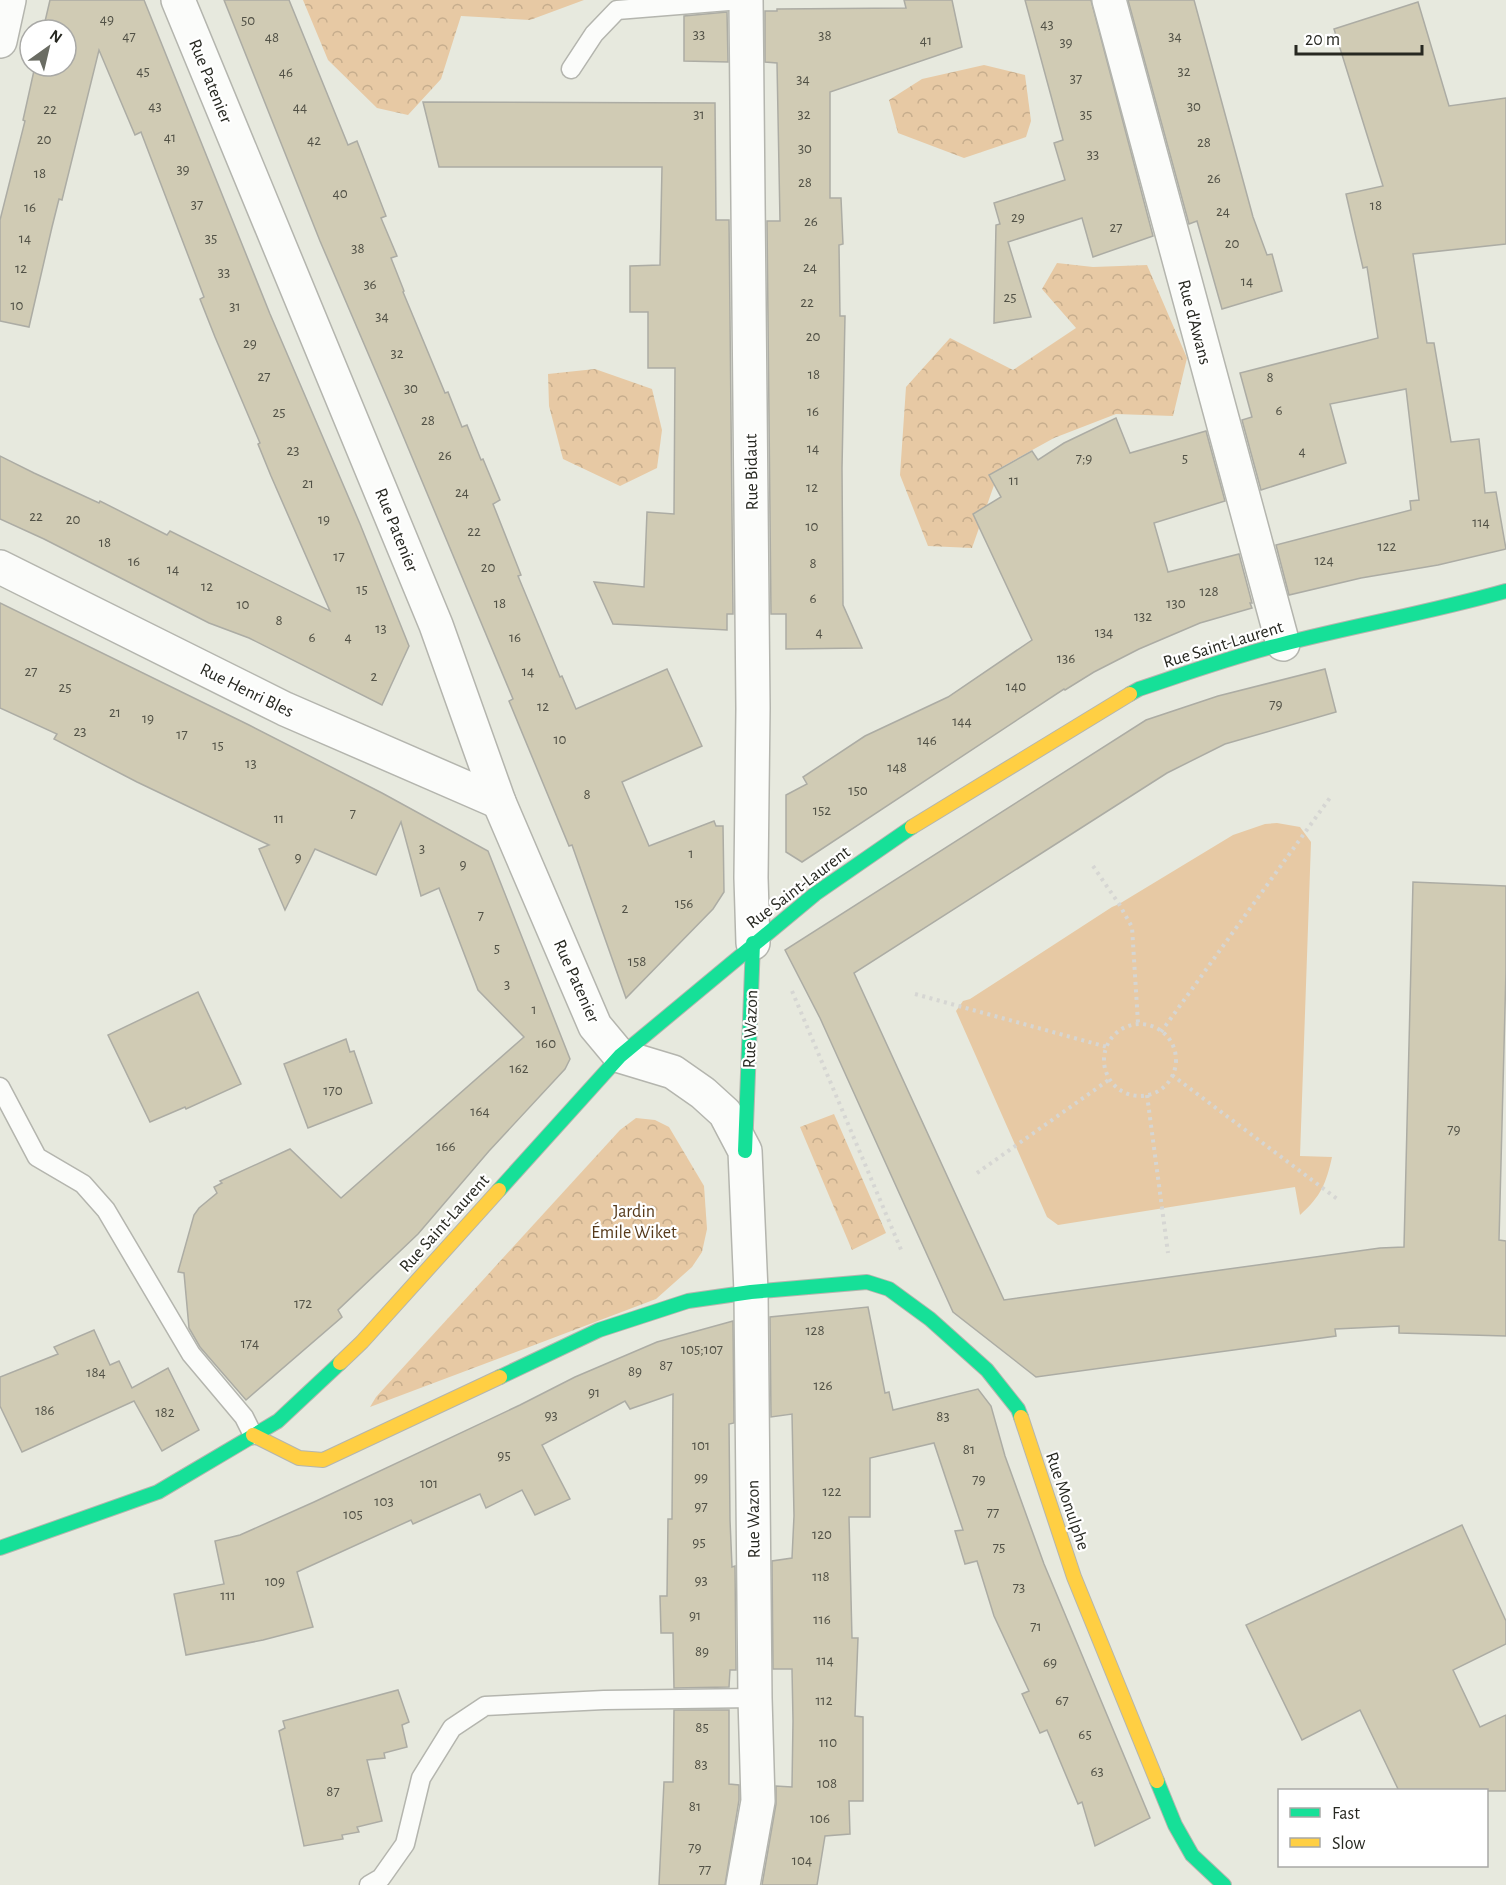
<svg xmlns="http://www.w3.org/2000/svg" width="1506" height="1885" font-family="'Alegreya Sans',sans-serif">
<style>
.park{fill:url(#park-crowns)}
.garden{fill:#e7c9a4}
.building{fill:#d0cbb4;stroke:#acaca4;stroke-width:1.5}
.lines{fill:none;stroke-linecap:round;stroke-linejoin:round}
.lane-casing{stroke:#b4b5ae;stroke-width:21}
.street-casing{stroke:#b4b5ae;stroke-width:36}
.fast-casing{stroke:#b4b5ae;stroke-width:16}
.slow-casing{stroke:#b4b5ae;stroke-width:16}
.path{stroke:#d6d6d3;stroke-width:4;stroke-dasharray:3 4.5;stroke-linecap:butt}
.lane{stroke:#fbfcfa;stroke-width:18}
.street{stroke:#fbfcfa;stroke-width:33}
.fast{stroke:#16e098;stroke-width:14}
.slow{stroke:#ffcf43;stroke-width:14}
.labels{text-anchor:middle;stroke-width:4.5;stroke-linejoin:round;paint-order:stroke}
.number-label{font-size:15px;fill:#515146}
.street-label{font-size:18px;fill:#272821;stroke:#fff}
.park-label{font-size:18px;fill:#55391a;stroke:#fff}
</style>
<defs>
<pattern id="park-crowns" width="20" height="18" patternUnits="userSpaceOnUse" patternTransform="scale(1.5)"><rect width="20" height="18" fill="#e7c9a4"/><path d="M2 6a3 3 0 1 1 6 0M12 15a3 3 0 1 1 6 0" fill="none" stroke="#c6ad8d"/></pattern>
</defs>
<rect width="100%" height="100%" fill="#e7e9de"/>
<g class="park">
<polygon points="303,0 584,0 530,20 461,16 441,79 408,115 377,108 328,60"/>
<polygon points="984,65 1025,75 1031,121 1026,137 964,158 898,133 889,100 922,79"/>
<polygon points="1057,263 1093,267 1147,265 1187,358 1173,416 1116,414 1054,438 1000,468 972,548 928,546 900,475 906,387 950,338 1013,370 1076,328 1042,289"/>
<polygon points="595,369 652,389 662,430 657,468 620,486 563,459 549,406 548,374"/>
<polygon points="834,1114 886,1233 852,1250 800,1127"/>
<polygon points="636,1118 655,1120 669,1127 704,1186 707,1229 702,1252 692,1267 656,1299 370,1407 376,1397 620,1130"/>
</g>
<path class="garden" d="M1277,823L1300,827L1311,842L1300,1156L1332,1157C1326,1184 1321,1196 1300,1215L1295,1187L1058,1225L1047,1217L956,1011L963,1001L970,999L1112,907L1119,904L1233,835L1265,824Z"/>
<g class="building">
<polygon points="50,0 144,0 270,314 360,524 409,646 382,705 249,638 209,623 44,539 0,519 0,456 34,473 99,503 100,501 167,535 170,531 330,611 271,476 258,444 260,443 215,337 200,299 204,297 141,132 135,135 99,50 62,200 59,199 52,227 29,327 0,321 0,220 25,121 23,120 35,66 66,66 66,30 43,30"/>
<polygon points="224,0 289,0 348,145 357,141 386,216 381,218 397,256 391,258 404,291 403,292 445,393 448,392 462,427 467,425 481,460 483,459 500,500 493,504 521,575 518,576 560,677 562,676 576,709 667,669 702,746 622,782 649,846 714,821 716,826 723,826 724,892 713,909 626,998 572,845 569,846 509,701 513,699 394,414 320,241"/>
<polygon points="904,0 952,0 962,47 830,92 830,198 841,198 843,244 839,245 840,316 845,316 842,468 843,605 862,648 786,649 786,614 771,614 767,221 780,221 777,63 765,62 765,11 777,11 777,9 906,8"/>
<polygon points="1025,0 1091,0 1153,236 1093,257 1082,218 1008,242 1031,317 994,323 996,225 1000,224 994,203 1065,180 1054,143 1063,140"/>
<polygon points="1128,0 1194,0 1253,217 1267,255 1272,254 1282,291 1222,309 1197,221 1189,224"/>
<polygon points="1418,2 1449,106 1506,98 1506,244 1413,254 1427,343 1434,343 1451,442 1479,439 1485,493 1496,492 1506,549 1438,565 1361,578 1289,595 1276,545 1411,510 1410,501 1419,500 1406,389 1330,404 1346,463 1261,490 1242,420 1252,417 1240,373 1378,338 1367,267 1363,268 1346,194 1383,186 1334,29"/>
<polygon points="727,12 728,62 684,61 684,16"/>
<polygon points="423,102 715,103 716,220 729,220 733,614 727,614 727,630 613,624 594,582 644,587 647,512 674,514 675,368 648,368 648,312 630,312 630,266 660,265 662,167 439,167"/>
<polygon points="1116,418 1130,453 1206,431 1225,501 1154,523 1168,572 1239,554 1252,603 1250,603 1252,608 1200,623 1139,649 1094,672 1065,690 1064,689 802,862 786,852 786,795 807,784 803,777 865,736 948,697 1032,640 973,514 1001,497 989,475 1032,451 1038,460 1064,443"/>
<polygon points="0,603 249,725 382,793 488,851 570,1059 565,1069 489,1151 418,1234 338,1310 342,1317 246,1400 200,1347 189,1328 184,1273 178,1272 194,1215 199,1208 217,1193 214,1187 222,1183 220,1181 290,1149 341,1198 524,1037 478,990 439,888 421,896 401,822 376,875 315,849 285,910 259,849 269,845 137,782 54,739 57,734 0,708"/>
<polygon points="1325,669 1336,712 1225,744 1167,773 854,973 1004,1300 1380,1248 1404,1247 1413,882 1506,886 1506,970 1499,1240 1506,1241 1506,1336 1399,1333 1399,1326 1335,1329 1336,1336 1036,1377 953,1312 820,1018 785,950 1146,720 1218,696"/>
<polygon points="198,992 241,1084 186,1109 185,1107 150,1122 108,1035"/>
<polygon points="346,1039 350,1052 354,1051 372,1103 308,1128 284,1064"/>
<polygon points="868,1307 885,1393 889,1392 893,1410 978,1389 991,1406 1005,1456 1044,1564 1150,1818 1095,1846 1082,1802 1078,1804 1047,1730 1040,1733 1022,1694 1029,1691 994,1616 977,1561 965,1564 955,1531 963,1530 934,1443 870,1458 870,1517 849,1517 852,1638 858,1638 855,1716 863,1717 863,1801 849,1801 850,1834 825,1836 817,1885 762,1885 776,1804 776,1786 792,1787 793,1721 792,1669 773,1669 772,1561 792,1558 794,1516 792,1414 771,1417 770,1317"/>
<polygon points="733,1321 734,1423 729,1424 730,1520 732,1567 735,1566 736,1670 730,1670 729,1687 674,1688 673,1633 661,1633 660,1596 667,1596 668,1519 672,1519 673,1394 630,1409 625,1401 542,1445 570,1499 535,1515 522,1490 486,1508 480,1494 413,1524 411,1520 297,1572 313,1627 263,1640 186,1655 174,1594 224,1584 215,1541 240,1535 314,1502 520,1405 575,1377 657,1342"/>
<polygon points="94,1330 110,1365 119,1361 132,1388 168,1368 199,1430 162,1451 134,1401 22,1452 0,1406 0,1377 58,1354 54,1347"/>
<polygon points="1462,1525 1506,1621 1506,1644 1453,1670 1480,1727 1506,1715 1506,1791 1399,1791 1360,1710 1302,1740 1246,1625"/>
<polygon points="398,1690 409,1722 402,1725 407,1747 384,1753 385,1758 367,1760 382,1821 357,1827 359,1832 342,1835 343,1839 304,1846 279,1731 285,1728 283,1721"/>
<polygon points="674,1710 729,1710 729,1784 739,1785 739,1800 725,1885 659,1885 664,1782 673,1782"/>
</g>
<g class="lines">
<g class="lane-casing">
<g id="lane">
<polyline points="571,69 594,34 617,10 741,0"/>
<polyline points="0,1087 37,1157 83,1184 106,1210 191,1354 244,1417 253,1435"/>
<polyline points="369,1885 381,1878 405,1844 421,1778 452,1728 485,1706 604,1700 755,1698"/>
</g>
</g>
<g class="street-casing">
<g id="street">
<polyline points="178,0 436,625 499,802 595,1026 620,1056 673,1072 703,1093 725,1113 745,1151 751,1292 755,1698 758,1801 743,1885"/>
<polyline points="746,0 753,708 751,878 753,943"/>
<polyline points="1109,0 1283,644"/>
<polyline points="0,41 9,0"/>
<polyline points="0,567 285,709 499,802"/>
</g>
</g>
<g class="fast-casing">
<g id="fast">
<path d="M1130,694L1139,689C1187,673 1234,656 1283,644C1357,625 1432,612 1506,591"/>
<polyline points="745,1151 753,943"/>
<polyline points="499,1190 620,1056 815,894 912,827"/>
<polyline points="500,1377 599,1330 688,1301 751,1292 867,1282 889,1289 930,1319 987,1370 1018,1409 1021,1417"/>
<polyline points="0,1548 158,1492 278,1421 340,1363"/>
<polyline points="1157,1781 1175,1825 1192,1855 1224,1885"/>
</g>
</g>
<g class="slow-casing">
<g id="slow">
<polyline points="912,827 1130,694"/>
<polyline points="340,1363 362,1342 499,1190"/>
<polyline points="1021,1417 1074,1577 1157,1781"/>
<polyline points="253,1435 299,1458 323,1460 500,1377"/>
</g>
</g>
<g class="path">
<polyline points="1093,866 1119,904 1132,927 1138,1023"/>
<polyline points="792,991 902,1252"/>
<polyline points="915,994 1107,1047"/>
<circle cx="1140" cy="1060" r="36"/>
<polyline points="1161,1032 1332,795"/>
<polyline points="1172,1075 1340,1201"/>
<polyline points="1147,1095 1168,1253"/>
<polyline points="977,1173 1110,1079"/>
</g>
<use href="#lane" class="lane"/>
<use href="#street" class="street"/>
<use href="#fast" class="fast"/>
<use href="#slow" class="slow"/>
</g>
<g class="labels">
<g class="number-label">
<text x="107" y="24">49</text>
<text x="248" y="25">50</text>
<text x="1047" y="29">43</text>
<text x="699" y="39">33</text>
<text x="825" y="40">38</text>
<text x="129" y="41">47</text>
<text x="1175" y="41">34</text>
<text x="272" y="42">48</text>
<text x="926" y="45">41</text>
<text x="1066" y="47">39</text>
<text x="143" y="76">45</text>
<text x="1184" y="76">32</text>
<text x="286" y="77">46</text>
<text x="1076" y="83">37</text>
<text x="803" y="84">34</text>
<text x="155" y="111">43</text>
<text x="1194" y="111">30</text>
<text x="300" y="112">44</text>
<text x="50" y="114">22</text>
<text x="699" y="119">31</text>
<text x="804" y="119">32</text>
<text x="1086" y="119">35</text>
<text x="170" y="142">41</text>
<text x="44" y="144">20</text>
<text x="314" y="145">42</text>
<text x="1204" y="147">28</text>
<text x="805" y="153">30</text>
<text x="1093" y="159">33</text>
<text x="183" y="174">39</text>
<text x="40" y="178">18</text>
<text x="1214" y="183">26</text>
<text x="805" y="187">28</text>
<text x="340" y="198">40</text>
<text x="197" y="209">37</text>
<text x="1376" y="210">18</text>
<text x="30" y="212">16</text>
<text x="1223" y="216">24</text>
<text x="1018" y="222">29</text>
<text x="811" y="226">26</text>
<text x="1116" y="232">27</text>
<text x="25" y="243">14</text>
<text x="211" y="243">35</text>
<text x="1232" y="248">20</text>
<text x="358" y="253">38</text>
<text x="810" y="272">24</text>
<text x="21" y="273">12</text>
<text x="224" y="277">33</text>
<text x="1247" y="286">14</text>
<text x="370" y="289">36</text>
<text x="1010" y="302">25</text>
<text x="807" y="307">22</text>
<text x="17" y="310">10</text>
<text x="235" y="311">31</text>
<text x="382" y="321">34</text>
<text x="813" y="341">20</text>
<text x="250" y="348">29</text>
<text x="397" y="358">32</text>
<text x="814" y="379">18</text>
<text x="264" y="381">27</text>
<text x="1270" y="382">8</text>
<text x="411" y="393">30</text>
<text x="1279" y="415">6</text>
<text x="813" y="416">16</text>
<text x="279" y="417">25</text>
<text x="428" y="425">28</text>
<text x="813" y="453">14</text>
<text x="293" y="455">23</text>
<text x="1302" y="456">4</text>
<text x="445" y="460">26</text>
<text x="1084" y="463">7;9</text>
<text x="1185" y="463">5</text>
<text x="1014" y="485">11</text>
<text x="308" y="488">21</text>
<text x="812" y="492">12</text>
<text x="462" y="497">24</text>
<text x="36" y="521">22</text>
<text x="73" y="524">20</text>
<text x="324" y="524">19</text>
<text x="1481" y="527">114</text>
<text x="812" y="531">10</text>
<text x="474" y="536">22</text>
<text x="105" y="547">18</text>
<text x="1387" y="551">122</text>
<text x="339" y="561">17</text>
<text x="1324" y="565">124</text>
<text x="134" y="566">16</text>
<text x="813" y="568">8</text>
<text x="488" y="572">20</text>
<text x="173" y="574">14</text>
<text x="207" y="591">12</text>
<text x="362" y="594">15</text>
<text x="1209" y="596">128</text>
<text x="813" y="603">6</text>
<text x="500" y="608">18</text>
<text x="1176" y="608">130</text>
<text x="243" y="609">10</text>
<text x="1143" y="621">132</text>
<text x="279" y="625">8</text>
<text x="381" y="633">13</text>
<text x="819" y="637">4</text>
<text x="1104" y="637">134</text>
<text x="312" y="642">6</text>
<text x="348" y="642">4</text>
<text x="515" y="642">16</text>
<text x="1066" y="663">136</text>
<text x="31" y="676">27</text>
<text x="528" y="676">14</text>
<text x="374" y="681">2</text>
<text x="1016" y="691">140</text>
<text x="65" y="692">25</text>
<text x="1276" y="709">79</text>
<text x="543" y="711">12</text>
<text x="115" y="717">21</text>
<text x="148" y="723">19</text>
<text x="962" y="726">144</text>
<text x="80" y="736">23</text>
<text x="182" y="739">17</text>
<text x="560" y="744">10</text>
<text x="927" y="745">146</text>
<text x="218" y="750">15</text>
<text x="251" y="768">13</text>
<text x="897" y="772">148</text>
<text x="858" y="795">150</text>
<text x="587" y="799">8</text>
<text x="822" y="815">152</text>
<text x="353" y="818">7</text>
<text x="279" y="823">11</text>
<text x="422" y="853">3</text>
<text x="691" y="858">1</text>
<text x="298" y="862">9</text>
<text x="463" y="869">9</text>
<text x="684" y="908">156</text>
<text x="625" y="913">2</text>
<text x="481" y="920">7</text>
<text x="497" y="953">5</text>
<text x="637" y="966">158</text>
<text x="507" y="989">3</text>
<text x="534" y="1014">1</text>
<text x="546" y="1048">160</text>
<text x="519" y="1073">162</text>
<text x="333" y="1095">170</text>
<text x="480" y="1116">164</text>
<text x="1454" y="1134">79</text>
<text x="446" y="1151">166</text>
<text x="303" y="1308">172</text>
<text x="815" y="1335">128</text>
<text x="250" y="1348">174</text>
<text x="702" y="1354">105;107</text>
<text x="666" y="1370">87</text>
<text x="635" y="1376">89</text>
<text x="96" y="1377">184</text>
<text x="823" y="1390">126</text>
<text x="594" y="1397">91</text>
<text x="45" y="1415">186</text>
<text x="165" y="1417">182</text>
<text x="551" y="1420">93</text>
<text x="943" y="1421">83</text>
<text x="701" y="1450">101</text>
<text x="969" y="1454">81</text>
<text x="504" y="1460">95</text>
<text x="701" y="1482">99</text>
<text x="979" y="1484">79</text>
<text x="429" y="1488">101</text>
<text x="832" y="1496">122</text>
<text x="384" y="1506">103</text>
<text x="701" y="1511">97</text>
<text x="993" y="1517">77</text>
<text x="353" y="1519">105</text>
<text x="822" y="1539">120</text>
<text x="699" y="1547">95</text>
<text x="999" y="1552">75</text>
<text x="821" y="1581">118</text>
<text x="701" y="1585">93</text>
<text x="275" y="1586">109</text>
<text x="1019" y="1592">73</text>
<text x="228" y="1600">111</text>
<text x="695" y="1620">91</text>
<text x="822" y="1624">116</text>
<text x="1036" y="1631">71</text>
<text x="702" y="1656">89</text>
<text x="825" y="1665">114</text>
<text x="1050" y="1667">69</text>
<text x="824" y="1705">112</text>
<text x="1062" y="1705">67</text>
<text x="702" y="1732">85</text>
<text x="1085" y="1739">65</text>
<text x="828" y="1747">110</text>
<text x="701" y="1769">83</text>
<text x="1097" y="1776">63</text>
<text x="827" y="1788">108</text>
<text x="333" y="1796">87</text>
<text x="695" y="1811">81</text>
<text x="820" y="1823">106</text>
<text x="695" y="1852">79</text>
<text x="802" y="1865">104</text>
<text x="705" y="1874">77</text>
</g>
<g class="street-label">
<text transform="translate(211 81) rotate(68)" y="6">Rue Patenier</text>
<text transform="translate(1195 322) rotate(75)" y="6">Rue d'Awans</text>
<text transform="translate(751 472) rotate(-91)" y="6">Rue Bidaut</text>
<text transform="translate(397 530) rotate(68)" y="6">Rue Patenier</text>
<text transform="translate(1223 644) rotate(-17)" y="6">Rue Saint-Laurent</text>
<text transform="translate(247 690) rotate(26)" y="6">Rue Henri Bles</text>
<text transform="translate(798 887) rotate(-37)" y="6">Rue Saint-Laurent</text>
<text transform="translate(577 981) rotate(66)" y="6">Rue Patenier</text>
<text transform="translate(750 1029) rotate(-88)" y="6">Rue Wazon</text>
<text transform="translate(444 1223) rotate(-48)" y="6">Rue Saint-Laurent</text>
<text transform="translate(1068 1501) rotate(71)" y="6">Rue Monulphe</text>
<text transform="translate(753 1519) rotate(-91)" y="6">Rue Wazon</text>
</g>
<g class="park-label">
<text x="634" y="1217">Jardin<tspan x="634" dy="21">Émile Wiket</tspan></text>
</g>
</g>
<rect x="1278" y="1789" width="210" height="78" fill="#ffffff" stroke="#a9a9a6" stroke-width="1.5"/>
<rect x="1290" y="1808" width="30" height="9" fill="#16e098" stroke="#a9a9a6" stroke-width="1.5"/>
<text x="1332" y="1819" font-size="18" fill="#272821">Fast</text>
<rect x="1290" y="1838" width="30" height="9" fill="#ffcf43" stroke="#a9a9a6" stroke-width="1.5"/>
<text x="1332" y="1849" font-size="18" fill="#272821">Slow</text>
<g transform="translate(48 48) rotate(34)"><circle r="28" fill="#ffffff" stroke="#a9a9a6" stroke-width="1.5"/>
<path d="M0-4.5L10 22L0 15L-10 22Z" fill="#6a6c63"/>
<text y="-9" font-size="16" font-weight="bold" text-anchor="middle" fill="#272821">N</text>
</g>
<path d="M1296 45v9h126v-9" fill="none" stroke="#272821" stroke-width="3"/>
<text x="1305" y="45" font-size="18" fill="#272821" stroke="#ffffff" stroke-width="4.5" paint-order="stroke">20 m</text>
</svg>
